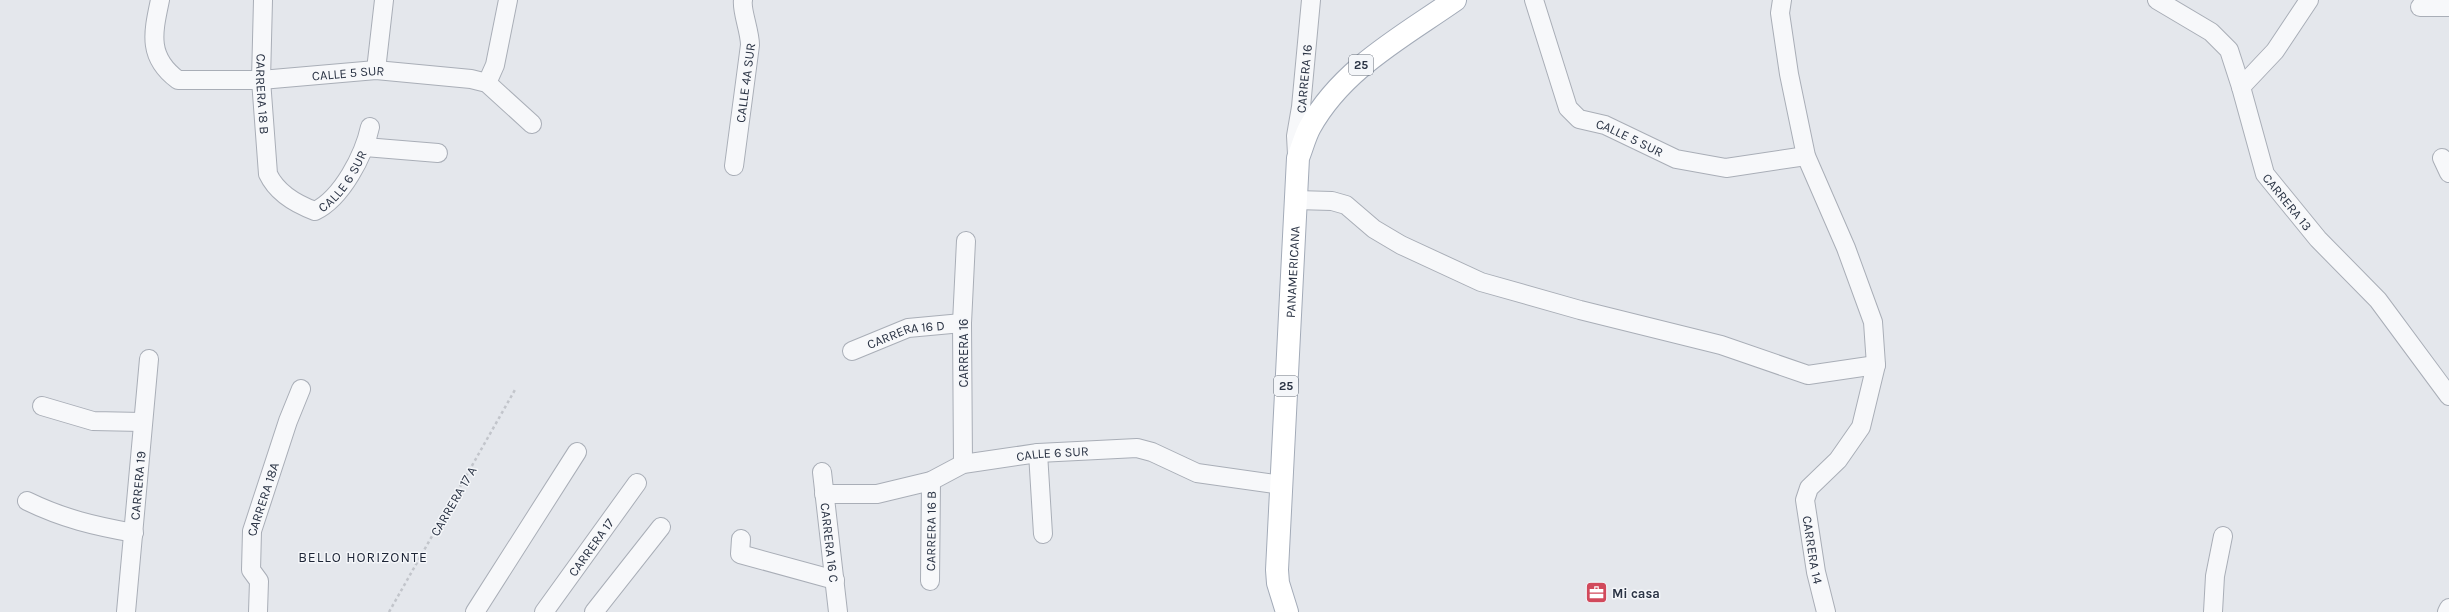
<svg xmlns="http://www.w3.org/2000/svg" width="2449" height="612" viewBox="0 0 2449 612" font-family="Karla,sans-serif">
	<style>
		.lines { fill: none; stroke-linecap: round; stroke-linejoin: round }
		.minor-casing { stroke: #a9aeb7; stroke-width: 20 }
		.major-casing { stroke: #a3abb8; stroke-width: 24 }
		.path { stroke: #c2c5cb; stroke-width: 2.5; stroke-dasharray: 3 3; stroke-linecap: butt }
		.minor { stroke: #f7f8fa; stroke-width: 18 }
		.major { stroke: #fff; stroke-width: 22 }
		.labels { text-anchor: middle; stroke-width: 3; stroke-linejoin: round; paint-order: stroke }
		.shield { fill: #f4f6f9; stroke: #676e7b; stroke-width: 1 }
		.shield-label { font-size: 12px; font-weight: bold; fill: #2b3445 }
		.street-label { font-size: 13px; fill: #2b3445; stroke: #f4f6f9 }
		.poi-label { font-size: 13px; font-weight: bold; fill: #2b3445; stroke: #f4f6f9; text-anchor: start }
		.neighbourhood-label { font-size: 14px; letter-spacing: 1px; fill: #1d2536; stroke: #f4f6f9 }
	</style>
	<rect width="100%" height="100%" fill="#e4e7ec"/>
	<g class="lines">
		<defs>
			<g id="minor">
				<path id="s1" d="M160 0C153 33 147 57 178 80H261L376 70 471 79 487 83 532 124"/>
				<path id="s2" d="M263 0 261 80 268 174C277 193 296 204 315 211 342 198 364 155 370 127"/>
				<path id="s3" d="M1534 0 1568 108 1579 119 1605 125 1676 159 1726 168 1806 156"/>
				<path id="s4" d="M1782 0 1780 13 1789 74 1806 156 1846 248 1873 322 1876 365 1861 427 1838 460 1809 488 1805 500 1816 572 1826 612"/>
				<path id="s5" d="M2157 0 2211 32 2229 50 2241 87 2265 174 2318 239 2378 300 2449 396"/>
				<polyline points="2420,7 2449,7"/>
				<polyline points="376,70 384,0"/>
				<polyline points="487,83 495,65 508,0"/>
				<polyline points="2241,87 2275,51 2309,0"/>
				<polyline points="365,147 438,153"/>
				<path id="s6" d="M1297 154 1296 136 1301 107 1311 0"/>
				<polyline points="2442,158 2449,173"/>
				<path id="s7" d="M734 166 750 45C750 31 741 10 743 0"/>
				<polyline points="1296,200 1332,201 1346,205 1374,229 1401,245 1481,282 1580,310 1721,345 1808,375 1876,365"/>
				<path id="s8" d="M852 351 908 328 962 323"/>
				<polyline points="42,406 93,421 142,422"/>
				<polyline points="1038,453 1043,534"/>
				<polyline points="963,464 962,323 966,241"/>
				<path id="s9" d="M822 472 838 612"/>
				<path id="s10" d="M824 494H877L931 481 963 464 1038 453 1137 448 1152 452 1197 473 1281 485"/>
				<path d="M27 501C64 519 95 526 134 533"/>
				<polyline points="741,539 740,554 835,580"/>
				<path id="s11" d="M930 581 931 481"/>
				<path id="s12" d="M126 612 149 359"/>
				<path id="s13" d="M258 612 259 581 251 570 252 531 288 421 301 389"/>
				<polyline points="475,612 577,452"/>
				<path id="s14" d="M544 612 637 483"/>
				<polyline points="594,612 661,527"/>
				<polyline points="2213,612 2215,576 2223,536"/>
				<polyline points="2447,612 2449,608"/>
			</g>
			<g id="major">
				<path id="s15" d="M1287 612 1278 583 1277 570 1298 158C1302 148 1305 136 1310 127 1342 69 1402 37 1455 0"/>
			</g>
		</defs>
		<use href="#minor" class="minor-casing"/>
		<use href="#major" class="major-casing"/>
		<polyline class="path" points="389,612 516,388"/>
		<use href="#minor" class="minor"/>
		<use href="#major" class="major"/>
	</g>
	<defs>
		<symbol id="office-square" viewBox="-11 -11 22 22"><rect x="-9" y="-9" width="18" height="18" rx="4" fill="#d1495b" stroke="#f4f6f9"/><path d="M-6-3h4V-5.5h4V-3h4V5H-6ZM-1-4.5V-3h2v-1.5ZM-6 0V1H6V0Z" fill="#fff"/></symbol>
	</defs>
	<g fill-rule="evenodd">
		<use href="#office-square" x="1584" y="580" width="25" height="25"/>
	</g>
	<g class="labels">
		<g class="shield">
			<rect x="1349" y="55" width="24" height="20" rx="3"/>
			<rect x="1274" y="376" width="24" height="20" rx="3"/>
		</g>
		<g class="shield-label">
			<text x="1361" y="69">25</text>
			<text x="1286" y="390">25</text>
		</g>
		<g class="street-label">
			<text dy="5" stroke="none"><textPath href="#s1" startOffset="259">CALLE 5 SUR</textPath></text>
			<text dy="5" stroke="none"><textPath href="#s6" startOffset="76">CARRERA 16</textPath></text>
			<text dy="5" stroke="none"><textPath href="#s7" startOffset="84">CALLE 4A SUR</textPath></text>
			<text dy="5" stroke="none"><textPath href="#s2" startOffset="94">CARRERA 18 B</textPath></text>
			<text dy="5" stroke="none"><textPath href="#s3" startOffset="183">CALLE 5 SUR</textPath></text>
			<text dy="5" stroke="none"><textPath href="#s2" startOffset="277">CALLE 6 SUR</textPath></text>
			<text dy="5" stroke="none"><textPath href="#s5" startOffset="253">CARRERA 13</textPath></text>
			<text dy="5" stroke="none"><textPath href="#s15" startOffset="342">PANAMERICANA</textPath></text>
			<text dy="5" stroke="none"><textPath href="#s8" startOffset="57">CARRERA 16 D</textPath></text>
			<text transform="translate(963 353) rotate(-90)" y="5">CARRERA 16</text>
			<text dy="5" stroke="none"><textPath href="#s10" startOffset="235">CALLE 6 SUR</textPath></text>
			<text dy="5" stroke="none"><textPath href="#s12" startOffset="127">CARRERA 19</textPath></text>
			<text dy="5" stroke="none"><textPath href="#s13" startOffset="117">CARRERA 18A</textPath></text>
			<text transform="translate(453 501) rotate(-60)" y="5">CARRERA 17 A</text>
			<text dy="5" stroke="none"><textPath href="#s11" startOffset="50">CARRERA 16 B</textPath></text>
			<text dy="5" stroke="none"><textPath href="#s9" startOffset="71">CARRERA 16 C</textPath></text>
			<text dy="5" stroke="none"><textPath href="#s14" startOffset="80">CARRERA 17</textPath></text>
			<text dy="5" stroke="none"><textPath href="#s4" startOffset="588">CARRERA 14</textPath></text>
		</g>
		<g class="poi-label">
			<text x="1612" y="598">Mi casa</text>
		</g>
		<g class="neighbourhood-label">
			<text x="363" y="562">BELLO HORIZONTE</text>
		</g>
	</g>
</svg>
